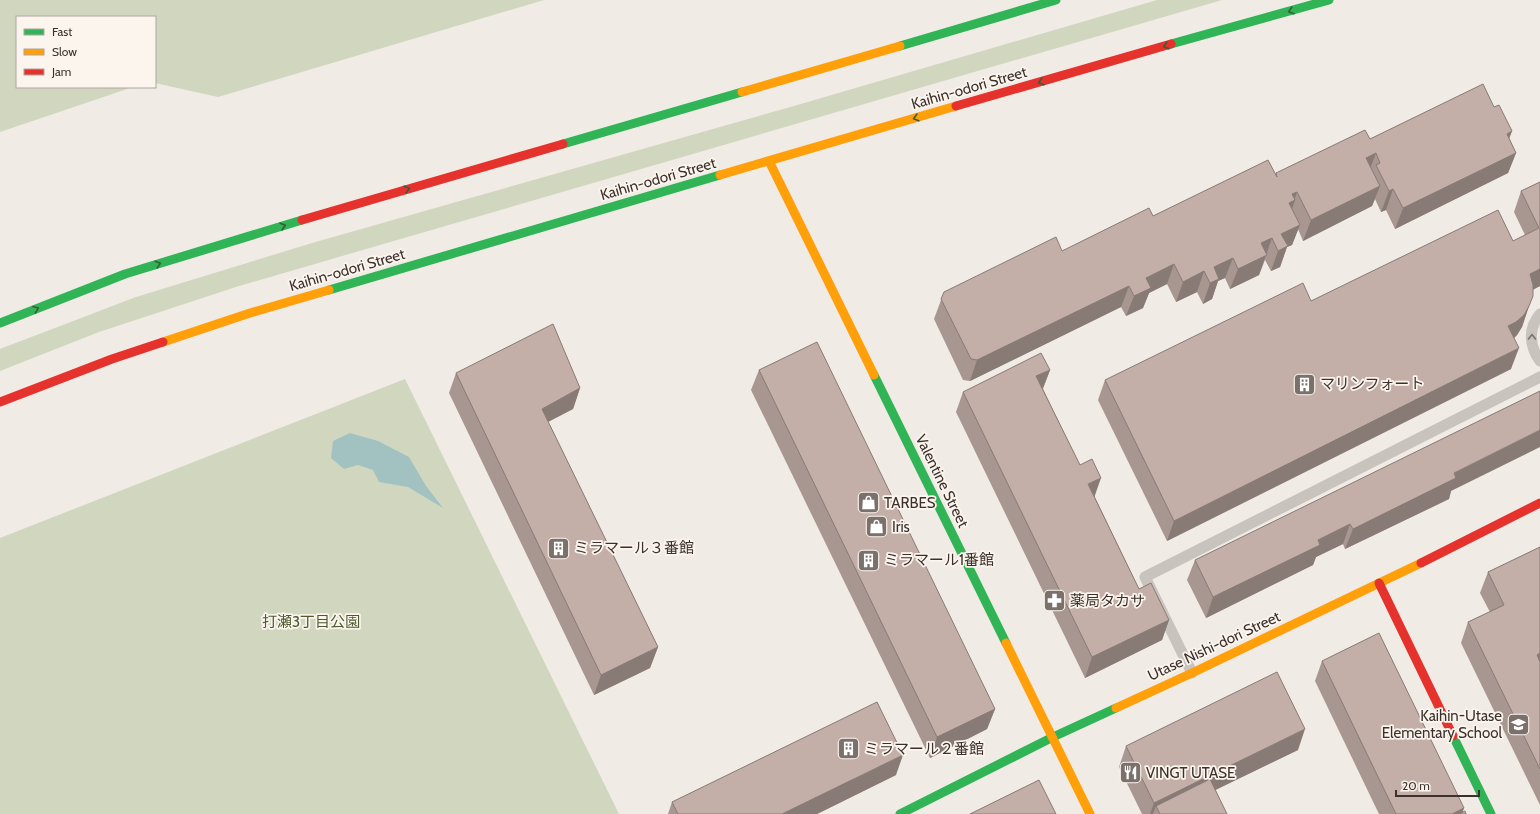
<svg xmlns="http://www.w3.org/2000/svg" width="1540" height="814" viewBox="0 0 1540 814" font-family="Cabin,'Noto Sans JP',sans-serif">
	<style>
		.green { fill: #d1d6bf }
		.water { fill: #a1c2c1 }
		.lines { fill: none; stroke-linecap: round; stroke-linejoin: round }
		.lane { stroke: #c9c3be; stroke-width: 11 }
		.fast { stroke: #30b455; stroke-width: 9 }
		.slow { stroke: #ff9f0a; stroke-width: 9 }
		.jam { stroke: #e5322d; stroke-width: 9 }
		.wall { fill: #a89690 }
		.shaded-wall { fill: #887a75 }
		.building { fill: #c3afa7; stroke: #887a75 }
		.oneway { stroke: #375e3a }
		.oneway2 { stroke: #7b726d }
		.labels { text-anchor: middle; stroke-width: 3.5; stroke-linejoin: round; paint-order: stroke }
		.street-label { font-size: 15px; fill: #3b302b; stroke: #fbf5ee }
		.poi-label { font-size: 15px; fill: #3b302b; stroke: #fbf5ee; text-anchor: start }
		.park-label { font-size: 15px; fill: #4a5a2e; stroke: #fbf5ee }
	</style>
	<rect width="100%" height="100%" fill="#f0ebe5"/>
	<g class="green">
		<polygon points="0,0 544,0 218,97 155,83 155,17 17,17 17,87 133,87 0,132"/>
		<polygon points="1157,0 1222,0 239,286 99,332 0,371 0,349 136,297 312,243 794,106"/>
		<polygon points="405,379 619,814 0,814 0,538"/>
	</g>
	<polygon class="water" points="350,433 378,441 409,457 426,486 443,508 408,487 379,482 373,470 358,465 344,469 331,458 333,441"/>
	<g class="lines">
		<g class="lane">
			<path d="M1540 314C1528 328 1529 346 1540 361"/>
			<polyline points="1192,673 1145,577 1540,377"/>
		</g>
		<g class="fast">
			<polyline points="1171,44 1329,0"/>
			<polyline points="900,46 1056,0"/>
			<polyline points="563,144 742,92"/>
			<polyline points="329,290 720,175"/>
			<polyline points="0,323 125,274 302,220"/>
			<polyline points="874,375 1006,643"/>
			<polyline points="1453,736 1491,814"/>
			<polyline points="900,814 1053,737 1116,708"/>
		</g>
		<g class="slow">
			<polyline points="742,92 900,46"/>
			<polyline points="769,161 874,375"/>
			<polyline points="720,175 956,106"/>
			<polyline points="163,342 250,313 329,290"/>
			<polyline points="1006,643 1090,814"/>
			<polyline points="1116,708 1192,673 1421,563"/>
		</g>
		<g class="jam">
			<polyline points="956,106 1171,44"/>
			<polyline points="302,220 563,144"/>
			<polyline points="0,402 112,359 163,342"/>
			<polyline points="1421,563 1540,503"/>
			<polyline points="1379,583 1453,736"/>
		</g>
	</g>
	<g class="wall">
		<polygon points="1494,107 1512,131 1509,138 1516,153 1508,173 1395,229 1386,210 1381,212 1375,199 1372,206 1303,241 1298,229 1292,245 1287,247 1280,267 1271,271 1265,260 1259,275 1230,289 1225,278 1218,281 1212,299 1203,304 1197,292 1176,302 1167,284 1149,293 1143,308 1126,316 1121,307 970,381 963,380 934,319 944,292 1062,251 1153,216 1275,175 1276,173 1370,139"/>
		<polygon points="1540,182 1540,286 1533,290 1529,306 1522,327 1517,335 1514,338 1511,369 1167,541 1098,400 1105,380 1311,301 1513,241 1525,235 1514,212 1521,191"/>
		<polygon points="759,370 995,709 987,729 930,758 751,390"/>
		<polygon points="1050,370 1043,389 1139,589 1169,620 1162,640 1085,678 956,412 963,392"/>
		<polygon points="456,373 580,388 573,409 548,422 658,647 650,668 594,695 449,393"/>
		<polygon points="1451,491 1449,499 1345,549 1343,544 1316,557 1313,565 1206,618 1187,580 1195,560"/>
		<polygon points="1540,547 1540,805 1461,643 1468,622 1490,612 1480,593 1488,572"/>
		<polygon points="1322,661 1464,808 1462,812 1466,814 1379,814 1315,681"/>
		<polygon points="1126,746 1298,750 1215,790 1227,814 1142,814 1119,767"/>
		<polygon points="896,775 817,814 668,814 672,802"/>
	</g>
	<g class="shaded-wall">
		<polygon points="1512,131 1504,152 1507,134"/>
		<polygon points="1376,153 1368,174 1366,158"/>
		<polygon points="1516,153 1508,173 1395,229 1403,208"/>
		<polygon points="1380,186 1372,206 1303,241 1311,220"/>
		<polygon points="1393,189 1386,210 1381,212 1389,191"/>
		<polygon points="1297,192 1294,201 1295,200 1288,221 1281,224 1292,194"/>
		<polygon points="1300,225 1292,245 1287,247 1280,267 1271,271 1278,251 1281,234"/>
		<polygon points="1272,238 1259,275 1230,289 1238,269 1261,243"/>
		<polygon points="1233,258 1225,278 1218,281 1212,299 1203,304 1210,283 1214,267"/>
		<polygon points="1174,264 1167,284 1149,293 1143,308 1126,316 1134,296 1146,278"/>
		<polygon points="1540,269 1540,286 1523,294 1530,274"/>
		<polygon points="1204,271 1197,292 1176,302 1183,282"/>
		<polygon points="1129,286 1121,307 970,381 977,360"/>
		<polygon points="1529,306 1522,327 1517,335 1509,343 1508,326"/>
		<polygon points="1519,348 1511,369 1167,541 1174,521"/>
		<polygon points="1050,370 1042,390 1036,376"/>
		<polygon points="580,388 573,409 534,429 542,409"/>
		<polygon points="1540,430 1540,447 1451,491 1449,499 1345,549 1353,529 1454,473"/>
		<polygon points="1101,478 1094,498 1088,484"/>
		<polygon points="1350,524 1343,544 1316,557 1313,565 1206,618 1213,597 1318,540"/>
		<polygon points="1169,620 1162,640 1085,678 1092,657"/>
		<polygon points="658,647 650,668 594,695 601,675"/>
		<polygon points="1540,653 1540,670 1537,655"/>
		<polygon points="995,709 987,729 930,758 937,737"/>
		<polygon points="1305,729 1298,750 1166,814 1156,806 1153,814 1150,814 1154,803"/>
		<polygon points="903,755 896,775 817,814 782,814"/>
		<polygon points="1464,808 1462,814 1452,814"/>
	</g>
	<g class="building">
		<polygon points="1483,84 1494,107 1499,105 1512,131 1507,134 1516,153 1403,208 1393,189 1389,191 1376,165 1380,163 1376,153 1366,158 1380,186 1311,220 1297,192 1292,194 1295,200 1289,203 1300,225 1281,234 1288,246 1278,251 1272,238 1261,243 1267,255 1238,269 1233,258 1214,267 1219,279 1210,283 1204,271 1183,282 1174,264 1146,278 1151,288 1134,296 1129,286 977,360 971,359 941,299 944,292 1056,237 1062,251 1149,208 1153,216 1268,160 1277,177 1276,173 1365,130 1370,139"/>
		<polygon points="1540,182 1540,269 1530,274 1533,285 1533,296 1529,306 1524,315 1516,322 1508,326 1519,348 1174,521 1105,380 1303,283 1311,301 1498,210 1513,241 1539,228 1521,191"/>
		<polygon points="553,324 580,388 542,409 658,647 601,675 456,373"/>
		<polygon points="817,342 995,709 937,737 759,370"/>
		<polygon points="1041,353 1050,370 1036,376 1080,465 1092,459 1101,478 1088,484 1139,589 1151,583 1169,620 1092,657 963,392"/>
		<polygon points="1540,391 1540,430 1454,473 1456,478 1353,529 1350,524 1318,540 1320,545 1213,597 1195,560"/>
		<polygon points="1540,547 1540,653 1537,655 1540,662 1540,769 1468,622 1504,605 1488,572"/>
		<polygon points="1379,633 1464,808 1452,814 1396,814 1322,661"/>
		<polygon points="1277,672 1305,729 1154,803 1126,746"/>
		<polygon points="877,702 903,755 782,814 678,814 672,802"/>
		<polygon points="1210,779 1227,814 1160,814 1156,806"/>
		<polygon points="1039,780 1056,814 970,814"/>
		<polygon points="1465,811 1466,814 1459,814"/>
	</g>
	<defs><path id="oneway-chevron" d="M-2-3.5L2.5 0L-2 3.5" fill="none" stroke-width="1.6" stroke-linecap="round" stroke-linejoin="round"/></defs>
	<g class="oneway">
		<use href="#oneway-chevron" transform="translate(1291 11) rotate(164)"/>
		<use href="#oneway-chevron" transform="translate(1166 46) rotate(164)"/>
		<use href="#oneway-chevron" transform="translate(1041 82) rotate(164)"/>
		<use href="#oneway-chevron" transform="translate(916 118) rotate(164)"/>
		<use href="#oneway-chevron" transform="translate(407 189) rotate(-16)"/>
		<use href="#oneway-chevron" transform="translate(283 226) rotate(-16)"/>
		<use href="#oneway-chevron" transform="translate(158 264) rotate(-17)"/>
		<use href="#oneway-chevron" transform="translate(36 309) rotate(-21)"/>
	</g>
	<use class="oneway2" href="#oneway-chevron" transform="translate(1532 337) rotate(-90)"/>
	<defs>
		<symbol id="building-square" viewBox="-11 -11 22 22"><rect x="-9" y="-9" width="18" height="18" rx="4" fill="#7a716c" stroke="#fbf5ee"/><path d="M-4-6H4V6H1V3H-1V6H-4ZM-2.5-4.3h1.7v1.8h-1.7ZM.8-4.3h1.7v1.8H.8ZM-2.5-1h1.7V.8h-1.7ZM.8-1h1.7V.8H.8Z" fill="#fff"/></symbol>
		<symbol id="shop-square" viewBox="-11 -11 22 22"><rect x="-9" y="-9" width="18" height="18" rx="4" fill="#7a716c" stroke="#fbf5ee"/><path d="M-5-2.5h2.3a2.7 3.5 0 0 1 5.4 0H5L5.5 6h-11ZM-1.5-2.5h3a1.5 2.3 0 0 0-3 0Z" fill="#fff"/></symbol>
		<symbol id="pharmacy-square" viewBox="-11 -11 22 22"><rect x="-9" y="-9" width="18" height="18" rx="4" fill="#7a716c" stroke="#fbf5ee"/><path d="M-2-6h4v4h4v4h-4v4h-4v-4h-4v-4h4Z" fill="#fff"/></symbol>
		<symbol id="school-square" viewBox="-11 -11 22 22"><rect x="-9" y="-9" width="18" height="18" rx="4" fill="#7a716c" stroke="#fbf5ee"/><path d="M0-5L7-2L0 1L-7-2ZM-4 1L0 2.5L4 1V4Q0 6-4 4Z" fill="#fff"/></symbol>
		<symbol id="restaurant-square" viewBox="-11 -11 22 22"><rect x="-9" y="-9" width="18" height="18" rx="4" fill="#7a716c" stroke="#fbf5ee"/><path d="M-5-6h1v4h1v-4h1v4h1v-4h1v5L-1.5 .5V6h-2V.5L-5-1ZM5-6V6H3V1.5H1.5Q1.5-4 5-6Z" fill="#fff"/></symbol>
	</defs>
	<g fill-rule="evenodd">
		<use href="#building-square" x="1292" y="372" width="25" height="25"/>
		<use href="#shop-square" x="856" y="490" width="25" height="25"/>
		<use href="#shop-square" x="864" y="514" width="25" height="25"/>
		<use href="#building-square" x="546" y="536" width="25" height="25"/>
		<use href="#building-square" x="856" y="548" width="25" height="25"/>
		<use href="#pharmacy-square" x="1042" y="588" width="25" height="25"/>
		<use href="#school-square" x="1506" y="712" width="25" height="25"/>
		<use href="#building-square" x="836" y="736" width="25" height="25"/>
		<use href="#restaurant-square" x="1118" y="760" width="25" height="25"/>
	</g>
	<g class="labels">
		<g class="street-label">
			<text transform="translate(969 88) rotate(-16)" y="5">Kaihin-odori Street</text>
			<text transform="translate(658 179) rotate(-16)" y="5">Kaihin-odori Street</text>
			<text transform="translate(347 270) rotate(-16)" y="5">Kaihin-odori Street</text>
			<text transform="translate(942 481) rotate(64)" y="5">Valentine Street</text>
			<text transform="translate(1214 646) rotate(-25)" y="5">Utase Nishi-dori Street</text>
		</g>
		<g class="poi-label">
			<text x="1320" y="389">マリンフォート</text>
			<text x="884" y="508">TARBES</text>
			<text x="892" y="532">Iris</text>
			<text x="574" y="553">ミラマール３番館</text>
			<text x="884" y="565">ミラマール1番館</text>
			<text x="1070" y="606">薬局タカサ</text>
			<text x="1502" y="721" text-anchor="end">Kaihin-Utase<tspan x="1502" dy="17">Elementary School</tspan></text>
			<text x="864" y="754">ミラマール２番館</text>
			<text x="1146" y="778">VINGT UTASE</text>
		</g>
		<g class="park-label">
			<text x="311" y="627">打瀬3丁目公園</text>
		</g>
	</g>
	<rect x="16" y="16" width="140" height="72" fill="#fbf5ee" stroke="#aea6a0"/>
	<rect x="24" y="29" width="20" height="6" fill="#30b455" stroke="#aea6a0"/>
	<text x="52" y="36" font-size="12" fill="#3b302b">Fast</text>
	<rect x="24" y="49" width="20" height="6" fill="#ff9f0a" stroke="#aea6a0"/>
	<text x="52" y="56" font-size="12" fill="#3b302b">Slow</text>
	<rect x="24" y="69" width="20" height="6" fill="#e5322d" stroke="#aea6a0"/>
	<text x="52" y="76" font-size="12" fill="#3b302b">Jam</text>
	<path d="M1396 790v6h83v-6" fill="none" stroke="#3b302b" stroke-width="2"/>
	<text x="1402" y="790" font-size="12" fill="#3b302b" stroke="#fbf5ee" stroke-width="3" paint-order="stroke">20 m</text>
</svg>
